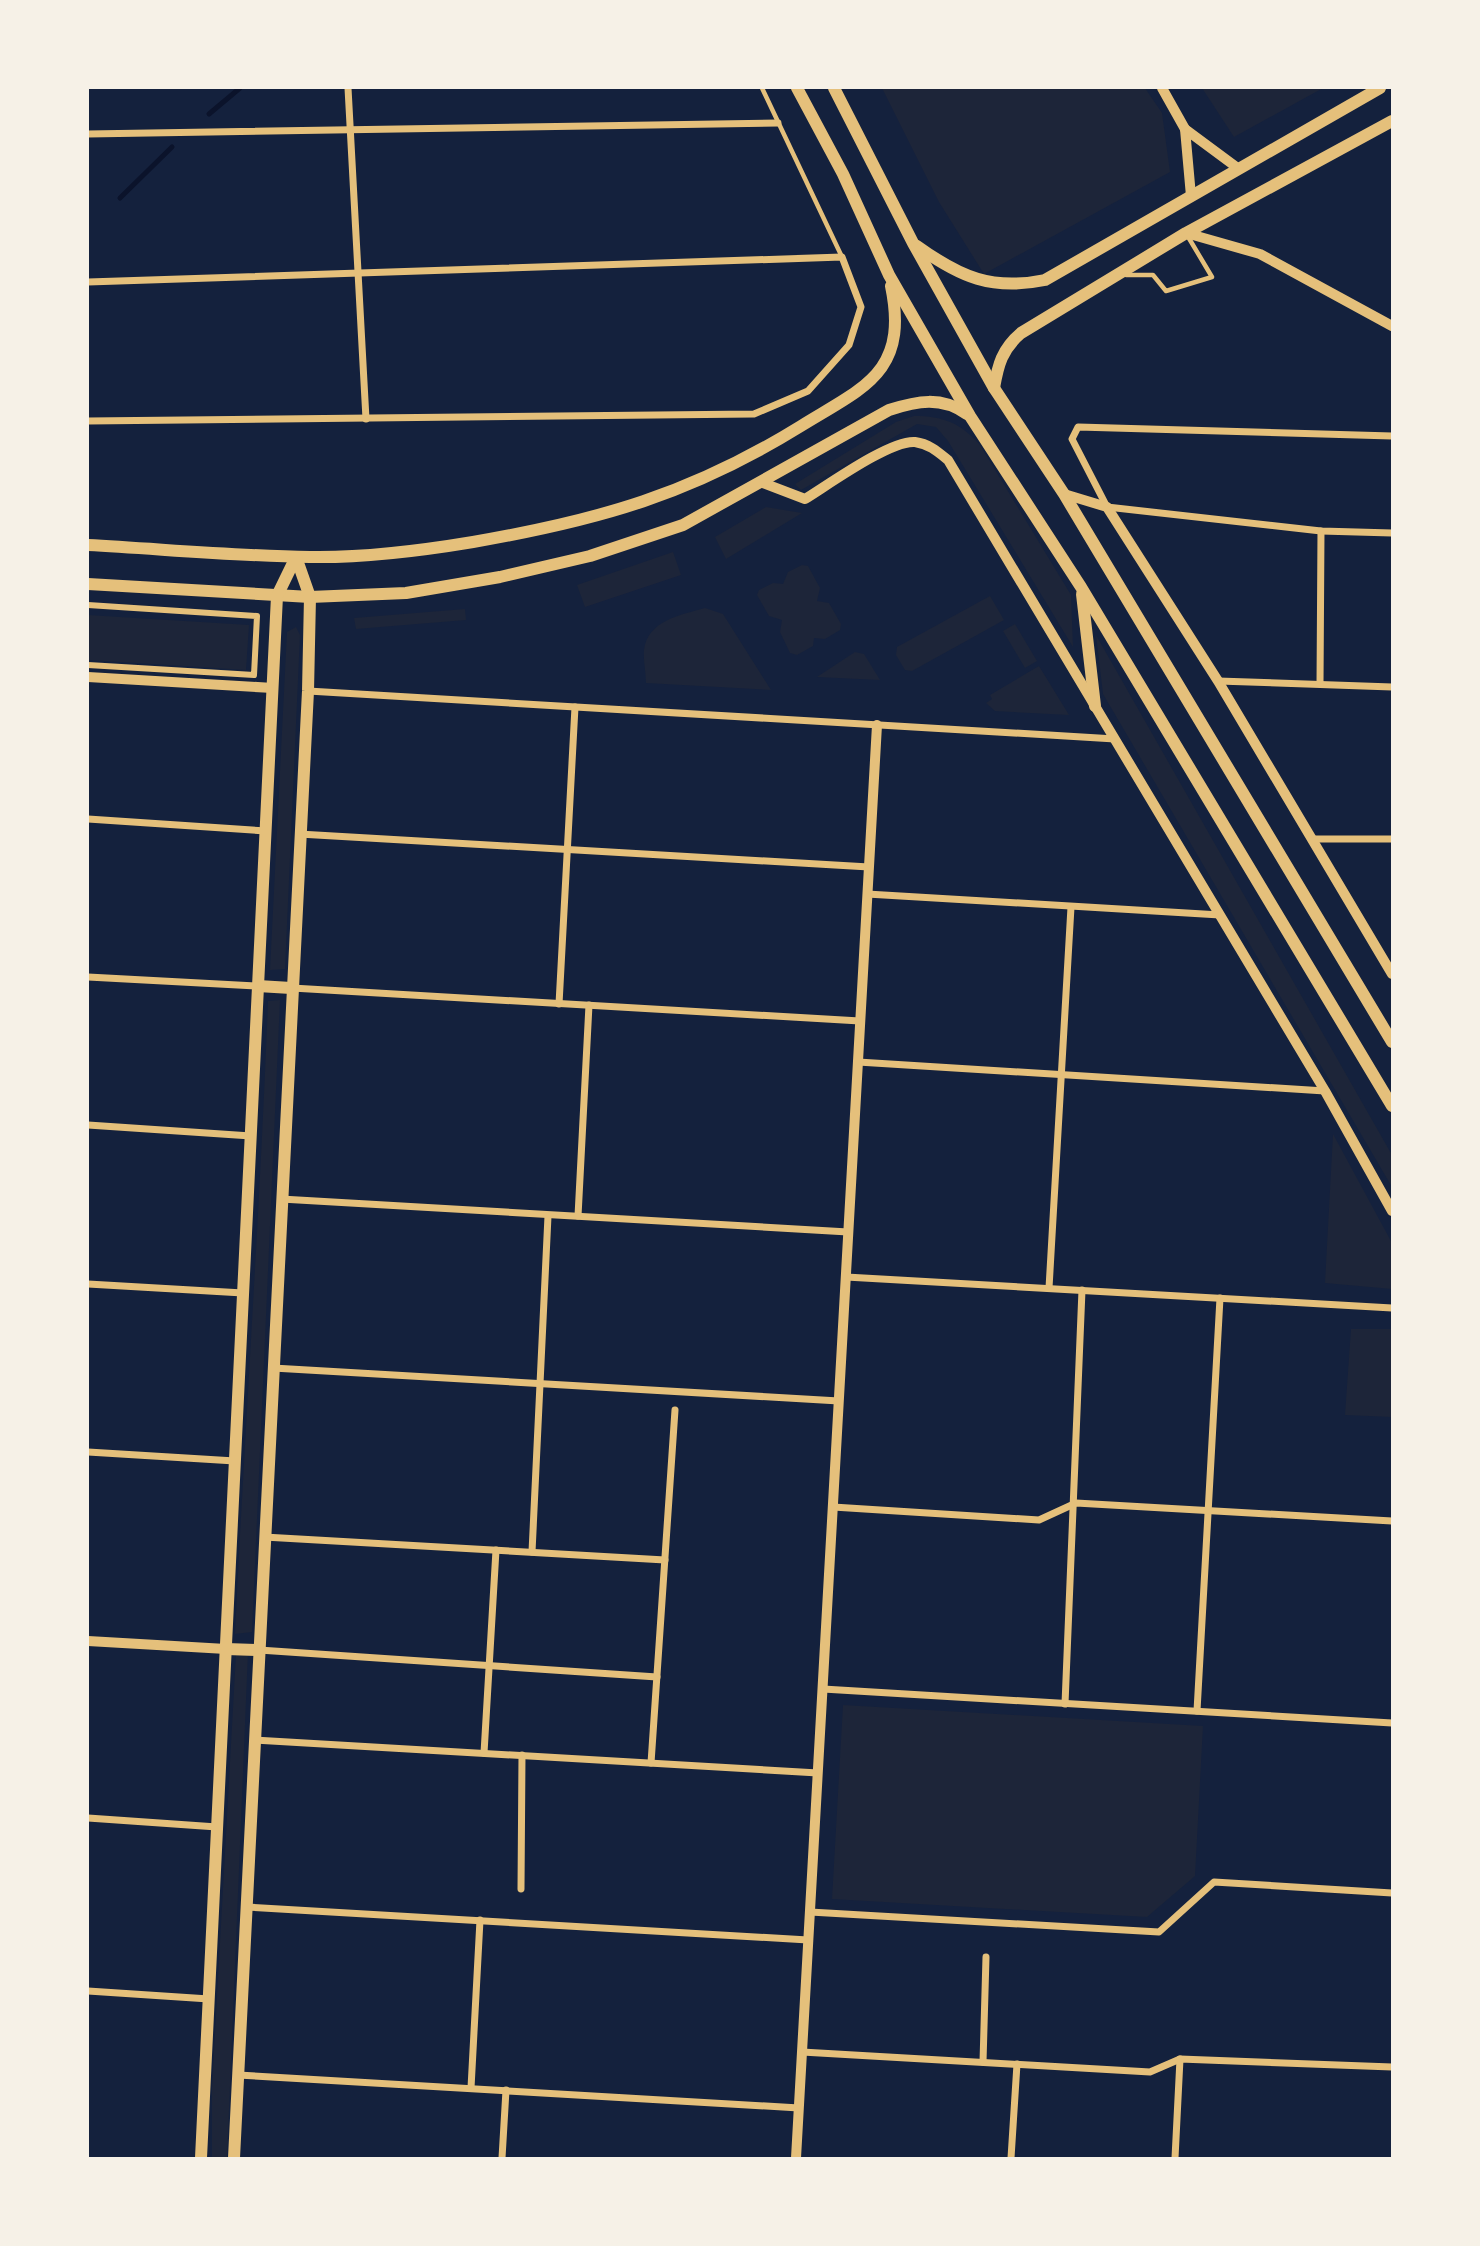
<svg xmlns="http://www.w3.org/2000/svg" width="1480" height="2246" viewBox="0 0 1480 2246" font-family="'Noto Sans',sans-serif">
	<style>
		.green { fill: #1d2539 }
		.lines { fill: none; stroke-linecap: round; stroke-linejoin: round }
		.stream { stroke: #0b132b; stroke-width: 5 }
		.service { stroke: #e5c07b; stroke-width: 4.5 }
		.pedestrian { stroke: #e5c07b; stroke-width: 6 }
		.minor { stroke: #e5c07b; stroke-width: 7 }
		.tertiary { stroke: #e5c07b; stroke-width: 10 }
		.secondary { stroke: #e5c07b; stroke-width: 12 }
	</style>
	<rect width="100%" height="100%" fill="#14213d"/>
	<g class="green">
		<polygon points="882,88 1145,88 1162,113 1170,172 984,274 939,202"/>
		<polygon points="1202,88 1323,88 1234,137"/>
		<path d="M914 416C943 416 961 423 980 445L1071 595 1073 647 948 441 936 427 917 424 801 490 795 484 896 422Z"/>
		<polygon points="766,507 802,513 726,559 715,537"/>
		<polygon points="673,552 681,575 585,607 577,585"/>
		<polygon points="802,565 808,566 820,588 817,601 829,603 841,624 840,630 825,639 814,638 813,646 797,655 790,653 780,632 782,620 769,616 757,595 759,590 773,583 783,584 788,572"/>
		<polygon points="990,596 1004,620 912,671 905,670 896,655 897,647"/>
		<path d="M705 608 723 614 771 690 646 683C646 673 643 660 644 650 648 620 681 615 705 608Z"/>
		<polygon points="465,609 466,620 356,629 354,618"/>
		<polygon points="88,615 249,625 246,670 88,660"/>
		<polygon points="1015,624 1037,661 1025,668 1003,631"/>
		<polygon points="296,627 300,635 285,969 270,970 287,632"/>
		<polygon points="1096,635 1392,1155 1392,1187 1103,694"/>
		<polygon points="855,652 864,654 880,680 817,677"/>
		<polygon points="1039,666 1069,715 995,711 986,703 992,699 990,695"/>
		<path d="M280 1000 252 1632 235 1634C245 1423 260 1212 268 1001Z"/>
		<polygon points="1333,1134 1392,1243 1392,1289 1325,1283"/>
		<polygon points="1351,1329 1392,1329 1392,1417 1345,1415"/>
		<polygon points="248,1652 227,2158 212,2158 212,2087 236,1654"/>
		<polygon points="843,1705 1203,1726 1195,1876 1147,1917 832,1899"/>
	</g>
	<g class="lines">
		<g class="stream">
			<polyline points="209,114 240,88"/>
			<polyline points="120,198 172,147"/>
		</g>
		<g class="service">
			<polyline points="762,88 842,257"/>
			<polyline points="1126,275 1153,275 1166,291 1212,277 1187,235"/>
		</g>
		<polyline class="pedestrian" points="88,605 257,616 254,675 88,665"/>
		<g class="minor">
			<polyline points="348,88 366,419"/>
			<polyline points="88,134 778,123"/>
			<polyline points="88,282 842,257 861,307 849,345 808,391 754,414 88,421"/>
			<polyline points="1392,436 1078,427 1072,439 1107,507 1321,531 1392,533"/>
			<polyline points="1218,681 1392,687"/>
			<polyline points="1320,684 1321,531"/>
			<polyline points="308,691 1115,739"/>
			<polyline points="88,819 266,831"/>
			<polyline points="299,834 869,867"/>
			<polyline points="1314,839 1392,839"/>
			<polyline points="867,894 1220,915"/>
			<polyline points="88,977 258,986"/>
			<polyline points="292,988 860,1021"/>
			<polyline points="559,1004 575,707"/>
			<polyline points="858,1062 1325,1091"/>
			<polyline points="88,1125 251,1136"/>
			<polyline points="281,1199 848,1232"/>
			<polyline points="578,1216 589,1005"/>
			<polyline points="846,1277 1392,1308"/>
			<polyline points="88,1284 243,1293"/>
			<polyline points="1049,1288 1071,907"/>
			<polyline points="273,1368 839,1401"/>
			<polyline points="88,1452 235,1461"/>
			<polyline points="833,1507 1039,1520 1076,1503 1392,1521"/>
			<polyline points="264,1537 665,1560"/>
			<polyline points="532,1552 548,1216"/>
			<polyline points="259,1650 657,1677"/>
			<polyline points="823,1689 1392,1723"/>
			<polyline points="1065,1704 1082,1290"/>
			<polyline points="1197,1711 1220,1298"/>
			<polyline points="254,1740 818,1773"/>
			<polyline points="484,1753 496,1550"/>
			<polyline points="651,1763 675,1410"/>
			<polyline points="88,1818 217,1827"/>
			<polyline points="521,1889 522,1755"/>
			<polyline points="246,1907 808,1940"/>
			<polyline points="810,1912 1159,1932 1214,1882 1392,1893"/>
			<polyline points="88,1991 209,1999"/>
			<polyline points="802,2052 1150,2072 1180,2059 1392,2067"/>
			<polyline points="983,2062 986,1957"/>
			<polyline points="238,2075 799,2108"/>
			<polyline points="471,2088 480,1920"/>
			<polyline points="502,2158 506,2090"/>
			<polyline points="1011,2158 1017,2064"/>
			<polyline points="1175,2158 1180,2059"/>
		</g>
		<g class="tertiary">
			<polyline points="1162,88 1185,129"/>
			<polyline points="1191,196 1185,129 1239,169"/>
			<polyline points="1186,233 1260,254 1392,326"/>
			<path d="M763 483 805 499C828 485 890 440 915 442 929 444 937 451 948 460L1325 1091 1392 1211"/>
			<polyline points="1064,494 1107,507 1218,681 1392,974"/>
			<polyline points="88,677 273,688"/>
			<polyline points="88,1641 226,1649"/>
			<polyline points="796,2158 877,725"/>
		</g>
		<g class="secondary">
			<polyline points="797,88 843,174 889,275 970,416 1081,587 1392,1106"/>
			<polyline points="834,88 913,243 994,388 1064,494 1392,1042"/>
			<path d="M917 246C960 277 992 291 1045 280L1380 88"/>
			<path d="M994 388C998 365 1002 349 1021 333L1186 233 1392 121"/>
			<path d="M88 545C162 549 236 556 310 557 365 558 419 551 473 542 600 520 691 494 801 426 864 387 909 373 891 286"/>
			<path d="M88 584 310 597 406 593 500 577 590 556 683 525 889 410C917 401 941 396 967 414"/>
			<polyline points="1082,594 1095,706"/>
			<polyline points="258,986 291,988"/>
			<polyline points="226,1649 259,1650"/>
			<polyline points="201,2158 277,596 296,557"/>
			<polyline points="234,2158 308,691 310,597 296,557"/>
		</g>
	</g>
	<rect width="1480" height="2246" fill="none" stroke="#f6f1e7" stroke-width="178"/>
</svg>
